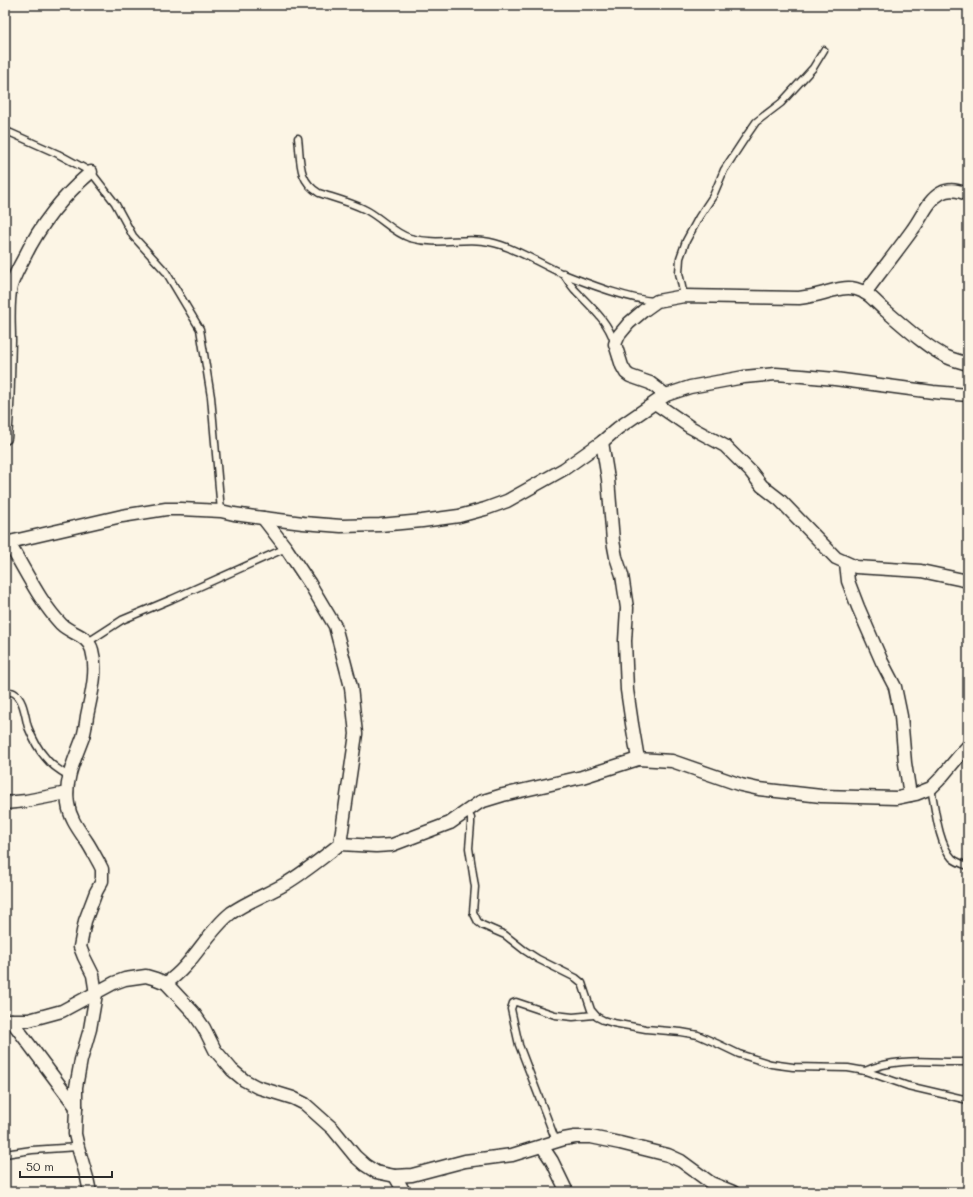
<svg xmlns="http://www.w3.org/2000/svg" width="973" height="1197" viewBox="0 0 973 1197" font-family="Mali,sans-serif">
	<style>
		.lines { fill: none; stroke-linecap: round; stroke-linejoin: round }
		.service-casing { stroke: #2b2b2b; stroke-width: 9 }
		.minor-casing { stroke: #2b2b2b; stroke-width: 15 }
		.service { stroke: #fcf5e5; stroke-width: 6 }
		.minor { stroke: #fcf5e5; stroke-width: 12 }
	</style>
	<rect width="100%" height="100%" fill="#fcf5e5"/>
	<filter id="ink" filterUnits="userSpaceOnUse"><feTurbulence type="fractalNoise" baseFrequency=".025" numOctaves="2"/><feDisplacementMap in="SourceGraphic" scale="8" xChannelSelector="R" yChannelSelector="G"/><feConvolveMatrix kernelMatrix="1 2 1 2 8 2 1 2 1" color-interpolation-filters="sRGB"/></filter>
	<g filter="url(#ink)">
		<g class="lines">
			<defs>
				<g id="service">
					<polyline points="5,131 11,133 58,154 91,172 115,203 133,236 166,272 200,329 211,397 221,511"/>
					<path d="M298 138C301 160 297 180 319 193 334 198 350 202 364 209 381 217 393 233 410 238 441 247 470 234 501 245 522 252 541 264 561 273 576 279 592 285 607 290 623 295 637 300 654 301"/>
					<path d="M563 273C567 279 571 286 576 291 591 307 608 321 614 342"/>
					<polyline points="684,296 679,273 680,258 686,241 699,217 713,196 724,170 747,135 756,122 781,103 813,68 824,50"/>
					<polyline points="88,642 122,620 172,599 286,548"/>
					<path d="M5 693C8 692 11 691 14 693 24 699 25 717 28 727 32 737 37 748 45 757 51 765 60 771 69 776"/>
					<path d="M931 788C935 807 938 843 952 858 956 862 962 864 968 866"/>
					<polyline points="467,812 471,818 471,824 469,848 475,887 473,912 478,922 482,925 505,935 524,950 538,959 576,978 582,983 591,1010 597,1017 603,1020 613,1023 646,1029 681,1032 698,1035 716,1043 739,1054 771,1064 793,1067 848,1068 865,1071 908,1086 968,1100"/>
					<path d="M865 1071C898 1056 934 1063 968 1062"/>
					<polyline points="556,1141 519,1045 511,1009 513,1003 516,1002 555,1015 573,1017 594,1015"/>
					<polyline points="5,1154 32,1150 78,1147"/>
				</g>
				<g id="minor">
					<path d="M865 293C881 271 898 250 913 229 922 217 928 200 941 193 950 188 959 191 968 194"/>
					<path d="M666 395 650 383 630 376 626 373 622 366 615 344 619 335 629 323 643 311 657 301 684 296 799 298C806 297 813 296 820 294 832 291 844 286 856 289 869 292 876 303 886 311 904 326 926 347 947 357 954 360 961 362 968 364"/>
					<polyline points="655,403 690,427 725,446 751,472 762,486 780,500 836,558 856,567 921,571 968,581"/>
					<path d="M5 438C8 406 8 373 9 341 9 323 7 303 11 286 14 276 19 267 24 258 40 225 63 196 91 172"/>
					<polyline points="602,442 608,479 613,541 616,557 622,575 627,608 625,641 627,690 632,724 638,759 672,761 741,785 759,789 821,796 897,798 916,794 931,788 939,780 959,756 968,746"/>
					<path d="M8 542C25 569 39 601 61 624 71 634 88 635 92 650 98 671 91 696 87 716 86 723 85 731 83 737 75 759 64 780 68 804 70 819 79 830 87 842 91 848 95 856 99 863L102 869V881L96 892 85 921 80 947 84 957 93 975 96 994 90 1029 81 1060 76 1087V1107L75 1134 78 1147 87 1178 90 1192"/>
					<polyline points="5,543 122,516 166,509 181,509 221,511 234,514 263,518 303,523 341,526 380,525 422,521 459,516 485,509 507,501 564,469 602,442 618,428 666,395 690,387 744,377 776,374 802,376 835,379 933,392 968,395"/>
					<polyline points="846,563 848,581 858,607 882,662 895,687 901,716 905,763 910,795"/>
					<polyline points="5,803 26,801 67,793"/>
					<polyline points="340,844 376,846 392,845 450,823 480,802 503,795 582,777 638,759"/>
					<path d="M166 983C193 965 206 933 231 913 248 901 268 894 285 884 305 872 322 858 340 844L356 734 351 687 335 626 310 584 286 548 263 518"/>
					<polyline points="5,1020 29,1020 62,1011 114,983 125,979 146,976 156,979 166,983 193,1012 204,1028 215,1050 232,1070 244,1080 257,1087 293,1098 305,1104 333,1129 355,1156 365,1165 376,1172 395,1176 412,1175 465,1161 512,1155 564,1139 575,1137 591,1137 620,1143 668,1155 681,1161 711,1183 733,1192"/>
					<polyline points="11,1020 76,1107"/>
					<polyline points="542,1146 552,1161 567,1192"/>
					<polyline points="395,1176 404,1192"/>
				</g>
			</defs>
			<use href="#service" class="service-casing"/>
			<use href="#minor" class="minor-casing"/>
			<use href="#service" class="service"/>
			<use href="#minor" class="minor"/>
		</g>
	</g>
	<rect width="973" height="1197" fill="none" stroke="#fcf5e5" stroke-width="20"/>
	<rect x="10" y="10" width="953" height="1177" fill="none" stroke="#2b2b2b" stroke-width="1.5" filter="url(#ink)"/>
	<path d="M20 1171v6h92v-6" fill="none" stroke="#2b2b2b" stroke-width="2"/>
	<text x="26" y="1171" font-size="12" fill="#2b2b2b" stroke="#fcf5e5" stroke-width="3" paint-order="stroke">50 m</text>
</svg>
